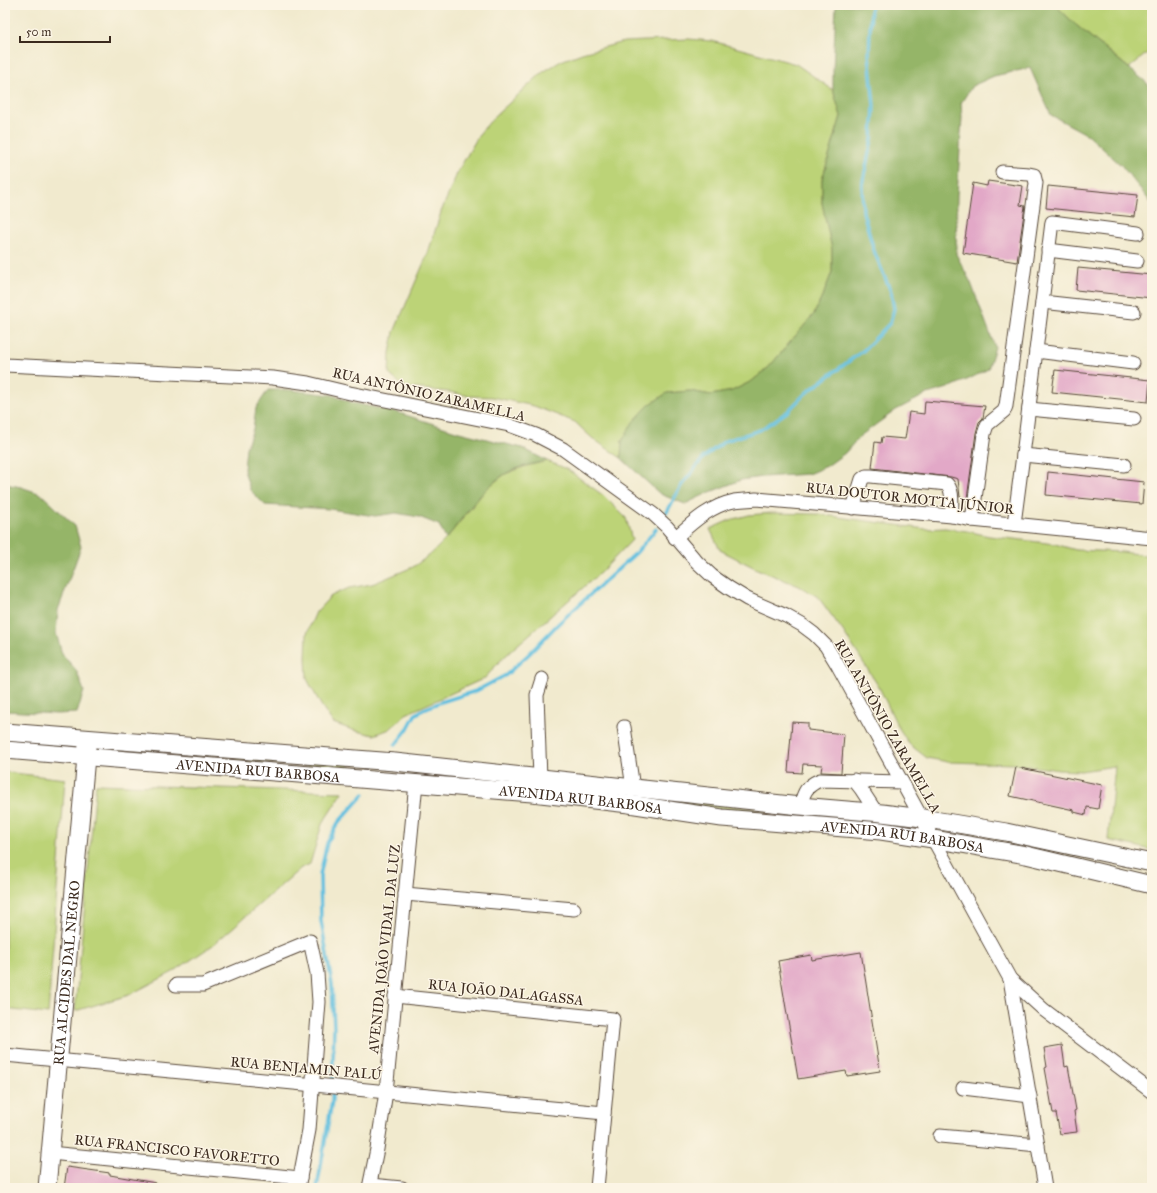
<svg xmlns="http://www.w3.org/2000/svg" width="1157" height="1193" viewBox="0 0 1157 1193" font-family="'IM FELL Great Primer',serif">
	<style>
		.green { fill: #bcd377; stroke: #7c7e4a }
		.forest { fill: #95b568; stroke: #687043 }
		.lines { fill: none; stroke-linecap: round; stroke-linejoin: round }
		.stream { stroke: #61bfdf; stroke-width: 3.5 }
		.building { fill: #e2a8c7 }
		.minor-casing { stroke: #564738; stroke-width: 15 }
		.major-casing { stroke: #564738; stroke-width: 19 }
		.minor { stroke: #fff; stroke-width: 13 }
		.major { stroke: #fff; stroke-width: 17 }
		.labels { text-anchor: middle; stroke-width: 3; stroke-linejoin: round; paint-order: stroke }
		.street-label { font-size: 14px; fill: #3b2a1e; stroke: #fcf5e5 }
	</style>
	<rect width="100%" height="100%" fill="#fcf5e5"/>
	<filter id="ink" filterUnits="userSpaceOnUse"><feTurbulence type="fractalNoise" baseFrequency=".025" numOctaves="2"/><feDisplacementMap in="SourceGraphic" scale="8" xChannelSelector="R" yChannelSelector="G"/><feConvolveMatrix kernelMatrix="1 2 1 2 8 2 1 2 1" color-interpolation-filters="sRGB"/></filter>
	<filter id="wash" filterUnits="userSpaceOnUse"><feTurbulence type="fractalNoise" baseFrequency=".012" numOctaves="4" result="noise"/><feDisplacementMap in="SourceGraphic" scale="16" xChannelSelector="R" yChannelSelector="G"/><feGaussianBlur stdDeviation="0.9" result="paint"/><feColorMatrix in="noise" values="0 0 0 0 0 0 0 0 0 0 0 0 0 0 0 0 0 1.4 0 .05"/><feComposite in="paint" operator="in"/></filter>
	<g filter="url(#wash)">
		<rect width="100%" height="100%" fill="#f1eace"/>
		<g class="green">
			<polygon points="1055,5 1152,5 1152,49 1129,68 1076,25"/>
			<polygon points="688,39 712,41 796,64 833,90 841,116 822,180 822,203 832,249 832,272 824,293 814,314 769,367 752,381 732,391 711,395 690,391 667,393 649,405 622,441 621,458 592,438 575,422 534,406 492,397 470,396 449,392 404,387 389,374 390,353 394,332 428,253 441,212 458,171 480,133 495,116 543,72 561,61 582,53 624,42"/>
			<polygon points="547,461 567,469 604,496 626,518 632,540 600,573 515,647 499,662 485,678 406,714 390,729 374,735 353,730 333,723 321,705 307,679 306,657 307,633 316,612 331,596 349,588 372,584 413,567 431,554 446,539 487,488 505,474 526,466"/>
			<polygon points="771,513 816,514 925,529 945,528 967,531 989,536 1055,544 1076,550 1122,552 1152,556 1152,850 1108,840 1115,766 1081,771 1059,770 1014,764 948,762 927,758 909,744 897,725 879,687 843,631 818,597 799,586 757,569 720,550 710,529 730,520 749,515"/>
			<polygon points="234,753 350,764 350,769 233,761"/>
			<polygon points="5,772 65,779 48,1014 5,1009"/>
			<polygon points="96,784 343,792 322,824 310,864 301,868 213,945 173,972 129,995 75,1011"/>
			<polygon points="622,792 783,812 709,808 621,797"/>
		</g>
		<g class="forest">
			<polygon points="836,5 1055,5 1076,25 1147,83 1152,90 1152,204 1122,166 1088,135 1051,115 1030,68 994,76 972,86 961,103 962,117 957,195 956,254 971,283 995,347 988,369 969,379 948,388 927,394 896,410 860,436 845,453 827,466 808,474 763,477 741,480 710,492 685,504 660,494 621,458 622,441 633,422 649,405 667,393 690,391 711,395 732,391 752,381 769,367 814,314 824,293 832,272 832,249 822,203 822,180 841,116 833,90 833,73"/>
			<path d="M268 390H290L332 395 353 403 396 412 459 432 522 448 547 461C533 464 517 467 505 474 482 488 463 518 446 539L439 525 419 517 396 513 375 516 330 509 265 505 250 490 244 470 246 448 253 429 256 408Z"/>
			<polygon points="5,484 21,487 41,494 75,526 81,547 58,610 56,633 62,654 76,670 84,691 77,713 56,714 5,711"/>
		</g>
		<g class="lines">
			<g class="stream">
				<polyline points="667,512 681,486 704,457 725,441 760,430 787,412 806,393 864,350 890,323 894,309 891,292 874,251 863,212 862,185 872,139 874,106 869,55 871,5"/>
				<polyline points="395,745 407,730 415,715 424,709 441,702 476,691 506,675 530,653 558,624 637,552 656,529"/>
				<polyline points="317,1188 332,1101 334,1028 332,984 321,921 320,875 327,843 338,823 364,794"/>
			</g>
		</g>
		<g id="blocks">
			<g class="building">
				<polygon points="988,181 1023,186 1020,205 1025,206 1017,262 963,253 973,183 987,186"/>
				<polygon points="1048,186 1138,195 1135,217 1046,208"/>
				<polygon points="1078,268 1152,275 1152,298 1076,290"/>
				<polygon points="1055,370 1150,380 1148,402 1052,392"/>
				<polygon points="925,401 985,406 983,418 979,422 976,433 967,499 960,497 958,479 951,477 872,468 875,442 881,443 882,437 905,439 909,412 924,414"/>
				<polygon points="1048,472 1144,482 1142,504 1046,495"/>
				<polygon points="792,722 808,723 808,730 844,734 841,773 821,772 822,765 803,764 802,773 788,772"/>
				<polygon points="1016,767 1102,785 1098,809 1087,807 1086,815 1074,812 1074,810 1010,796"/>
				<polygon points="861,952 880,1071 847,1076 846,1071 798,1079 778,961 811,955 812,960"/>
				<polygon points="1062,1045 1065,1067 1068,1066 1076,1110 1074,1111 1077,1132 1060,1134 1056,1113 1053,1113 1045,1068 1047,1067 1044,1048"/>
				<polygon points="67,1167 110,1173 110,1175 156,1183 156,1188 64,1188"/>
			</g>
		</g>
	</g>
	<g filter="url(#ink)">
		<use href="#blocks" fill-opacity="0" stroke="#564738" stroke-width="1"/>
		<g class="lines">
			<defs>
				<g id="minor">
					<polyline points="1048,250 1137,261"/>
					<polyline points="1042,302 1134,312"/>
					<polyline points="1036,351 1133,363"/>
					<polyline points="5,365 273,378 308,383 350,393 509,425 536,435 563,449 653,514 667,527 697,562 712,576 729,588 747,599 786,616 802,625 814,634 826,646 837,664 1010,979 1044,1010 1152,1092"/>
					<polyline points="1029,409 1134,419"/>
					<polyline points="1023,455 1124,465"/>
					<path d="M853 508 862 479 866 476H871L947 484C954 491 951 507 952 516"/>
					<polyline points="972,520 984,434 987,425 1004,411 1006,406 1036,183 1034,175 1029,174 1002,172"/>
					<polyline points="1014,524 1023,455 1052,222 1138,233"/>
					<path d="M675 538C693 522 710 506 734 501 741 500 749 500 756 499L952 516 972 520 1152 538"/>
					<polyline points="624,727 633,788"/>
					<polyline points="540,778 537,695 542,679"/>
					<polyline points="854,780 861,789 876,812"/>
					<path d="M800 806C804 792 806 786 820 780L902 782"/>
					<polyline points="405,894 574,909"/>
					<polyline points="1010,979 1045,1188"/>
					<polyline points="176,985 203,985 310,941 317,973 319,1002 309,1130 298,1188"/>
					<polyline points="395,996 613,1019 597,1188"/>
					<polyline points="5,1055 604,1113"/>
					<polyline points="963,1088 1030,1096"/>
					<polyline points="940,1136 1038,1145"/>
					<polyline points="50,1153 300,1178"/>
					<polyline points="370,1185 402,1188"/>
					<polyline points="369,1188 377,1149 386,1092 416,783"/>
				</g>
				<g id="major">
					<polyline points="5,732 395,762 800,806 882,813 922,818 1006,832 1152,863"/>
					<path id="s1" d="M5 750 532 793 629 804 722 818 881 831 933 839 1026 855 1152 885"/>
					<path id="s2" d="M47 1188 87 746"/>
				</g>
			</defs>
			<use href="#minor" class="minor-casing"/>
			<use href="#major" class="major-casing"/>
			<use href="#minor" class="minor"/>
			<use href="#major" class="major"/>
		</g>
	</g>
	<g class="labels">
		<g class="street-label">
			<text transform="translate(429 394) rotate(13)" y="5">RUA ANTÔNIO ZARAMELLA</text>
			<text transform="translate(910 498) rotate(6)" y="5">RUA DOUTOR MOTTA JÚNIOR</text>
			<text transform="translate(888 726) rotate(60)" y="5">RUA ANTÔNIO ZARAMELLA</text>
			<text dy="5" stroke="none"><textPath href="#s1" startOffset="254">AVENIDA RUI BARBOSA</textPath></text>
			<text dy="5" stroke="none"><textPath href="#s1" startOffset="578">AVENIDA RUI BARBOSA</textPath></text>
			<text dy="5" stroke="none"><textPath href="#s1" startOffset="902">AVENIDA RUI BARBOSA</textPath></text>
			<text transform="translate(384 949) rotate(-84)" y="5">AVENIDA JOÃO VIDAL DA LUZ</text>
			<text dy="5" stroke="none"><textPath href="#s2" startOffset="216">RUA ALCIDES DAL NEGRO</textPath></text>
			<text transform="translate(506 992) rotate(6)" y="5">RUA JOÃO DALAGASSA</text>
			<text transform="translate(306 1068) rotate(5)" y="5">RUA BENJAMIN PALÚ</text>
			<text transform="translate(177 1150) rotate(6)" y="5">RUA FRANCISCO FAVORETTO</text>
		</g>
	</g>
	<rect width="1157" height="1193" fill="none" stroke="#fcf5e5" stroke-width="20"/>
	<path d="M20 36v6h90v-6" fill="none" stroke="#3b2a1e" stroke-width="2"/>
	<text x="26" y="36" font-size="12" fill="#3b2a1e" stroke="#fcf5e5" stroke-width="3" paint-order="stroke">50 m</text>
</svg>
